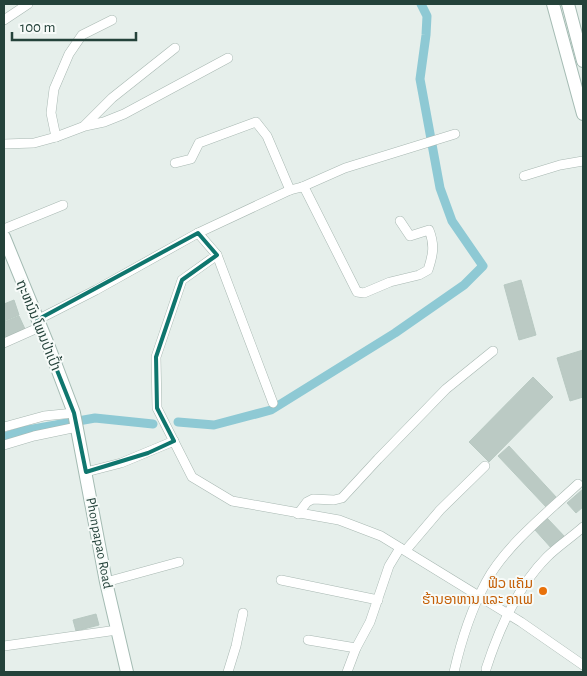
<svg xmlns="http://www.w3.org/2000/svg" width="587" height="676" viewBox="0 0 587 676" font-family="'Alegreya Sans','Noto Sans Lao',sans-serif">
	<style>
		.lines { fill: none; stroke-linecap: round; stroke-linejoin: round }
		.canal { stroke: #8ec9d4; stroke-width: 9 }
		.building { fill: #bbcac4; stroke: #b8c9c2 }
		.street-casing { stroke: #a8b8b2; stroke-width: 10 }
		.secondary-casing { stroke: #a4bbb3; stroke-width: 14 }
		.street { stroke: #fff; stroke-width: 9 }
		.secondary { stroke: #fff; stroke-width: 12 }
		.marked { fill: none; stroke: #0f766e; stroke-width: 4; stroke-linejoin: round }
		.food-dot { fill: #e8710a; stroke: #f7fbf9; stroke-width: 2 }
		.labels { text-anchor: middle; stroke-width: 4; stroke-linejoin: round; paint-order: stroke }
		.street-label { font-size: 14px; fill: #24423a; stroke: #f7fbf9 }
		.food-label { font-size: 14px; fill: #c56008; stroke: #f7fbf9; text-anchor: end }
	</style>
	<rect width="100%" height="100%" fill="#e6efeb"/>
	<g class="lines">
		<g class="canal">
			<polyline points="178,422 214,425 271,410 395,333 464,285 483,266 452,221 440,188 420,79 426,35 427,16 421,4"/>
			<polyline points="4,437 22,431 95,418 153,424"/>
		</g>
	</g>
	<g class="building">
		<polygon points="521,280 536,335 519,340 504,285"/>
		<polygon points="14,300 19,315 4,321 4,304"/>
		<polygon points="19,316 25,329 4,338 4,322"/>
		<polygon points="583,350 583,397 570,401 557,358"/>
		<polygon points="533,377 553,397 489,462 469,442"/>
		<polygon points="509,446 557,498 547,508 498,456"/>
		<polygon points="583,489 583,507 576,513 567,503"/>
		<polygon points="547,518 566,538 553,550 535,530"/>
		<polygon points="96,614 99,625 76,631 73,620"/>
	</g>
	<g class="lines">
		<defs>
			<g id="street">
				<polyline points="4,20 28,4"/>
				<polyline points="85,125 112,98 175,48"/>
				<polyline points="56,137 51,113 54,89 69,54 82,35 112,20"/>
				<polyline points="4,144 34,143 56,137 85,126 104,122 124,114 228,58"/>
				<polyline points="175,163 191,159 199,143 256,122 267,136 290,190"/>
				<polyline points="524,176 560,165 583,161"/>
				<path d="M302 187 305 189 357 292 364 293 390 282 419 275 428 270C433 255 435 245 429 230L410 236 400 221"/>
				<polyline points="4,229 63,205"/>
				<polyline points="198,233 217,255 182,280 156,357 157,408 192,477 232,501 339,520 381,536 521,622 583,665"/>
				<polyline points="217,255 273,403"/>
				<polyline points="37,320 96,290 198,233 290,190 302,187 345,168 455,134"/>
				<polyline points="4,343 40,327"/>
				<polyline points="4,427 44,416 74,413"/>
				<polyline points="4,445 34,436 77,427"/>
				<polyline points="86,472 121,463 174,441"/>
				<polyline points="298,514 307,502 313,499 334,500 342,498 378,459 446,389 493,351"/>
				<polyline points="406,550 440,510 485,466"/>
				<polyline points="281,580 378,600"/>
				<polyline points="106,582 179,562"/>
				<polyline points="308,640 356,648"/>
				<polyline points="4,646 117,630"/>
				<path d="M486 669C499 629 517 587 547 557 558 546 572 537 583 527"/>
				<polyline points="228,672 236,646 243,613"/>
				<polyline points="347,672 356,648 370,622 389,566 400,548"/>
				<path d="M454 672C461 641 471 610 486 582 505 546 548 512 578 484"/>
			</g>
			<g id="secondary">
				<polyline points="553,4 583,114"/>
				<polyline points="568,4 583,61"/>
				<polyline points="4,237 49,347 74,413 106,582 127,672"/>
			</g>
		</defs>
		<use href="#street" class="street-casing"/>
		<use href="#secondary" class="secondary-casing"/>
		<use href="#street" class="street"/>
		<use href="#secondary" class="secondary"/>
	</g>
	<path class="marked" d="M198 233 217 255 182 280 156 357 157 408 174 441 148 453 86 472 74 413 37 320Z"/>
	<circle class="food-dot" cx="543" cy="591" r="5"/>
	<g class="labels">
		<g class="street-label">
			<text transform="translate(39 325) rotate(68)" y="5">ຖະຫນົນ ໂພນປ່າເປົ້າ</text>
			<text transform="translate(100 543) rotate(79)" y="5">Phonpapao Road</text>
		</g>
		<g class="food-label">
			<text x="533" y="588">ຟິວ ແຄັມ<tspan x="533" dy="16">ຮ້ານອາຫານ ແລະ ຄາເຟ</tspan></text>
		</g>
	</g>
	<rect width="587" height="676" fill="none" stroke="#24423a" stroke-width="10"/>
	<path d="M12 32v8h124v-8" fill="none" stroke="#24423a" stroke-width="2.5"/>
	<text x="20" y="32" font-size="15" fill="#24423a" stroke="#f7fbf9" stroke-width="4" paint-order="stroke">100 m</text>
</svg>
